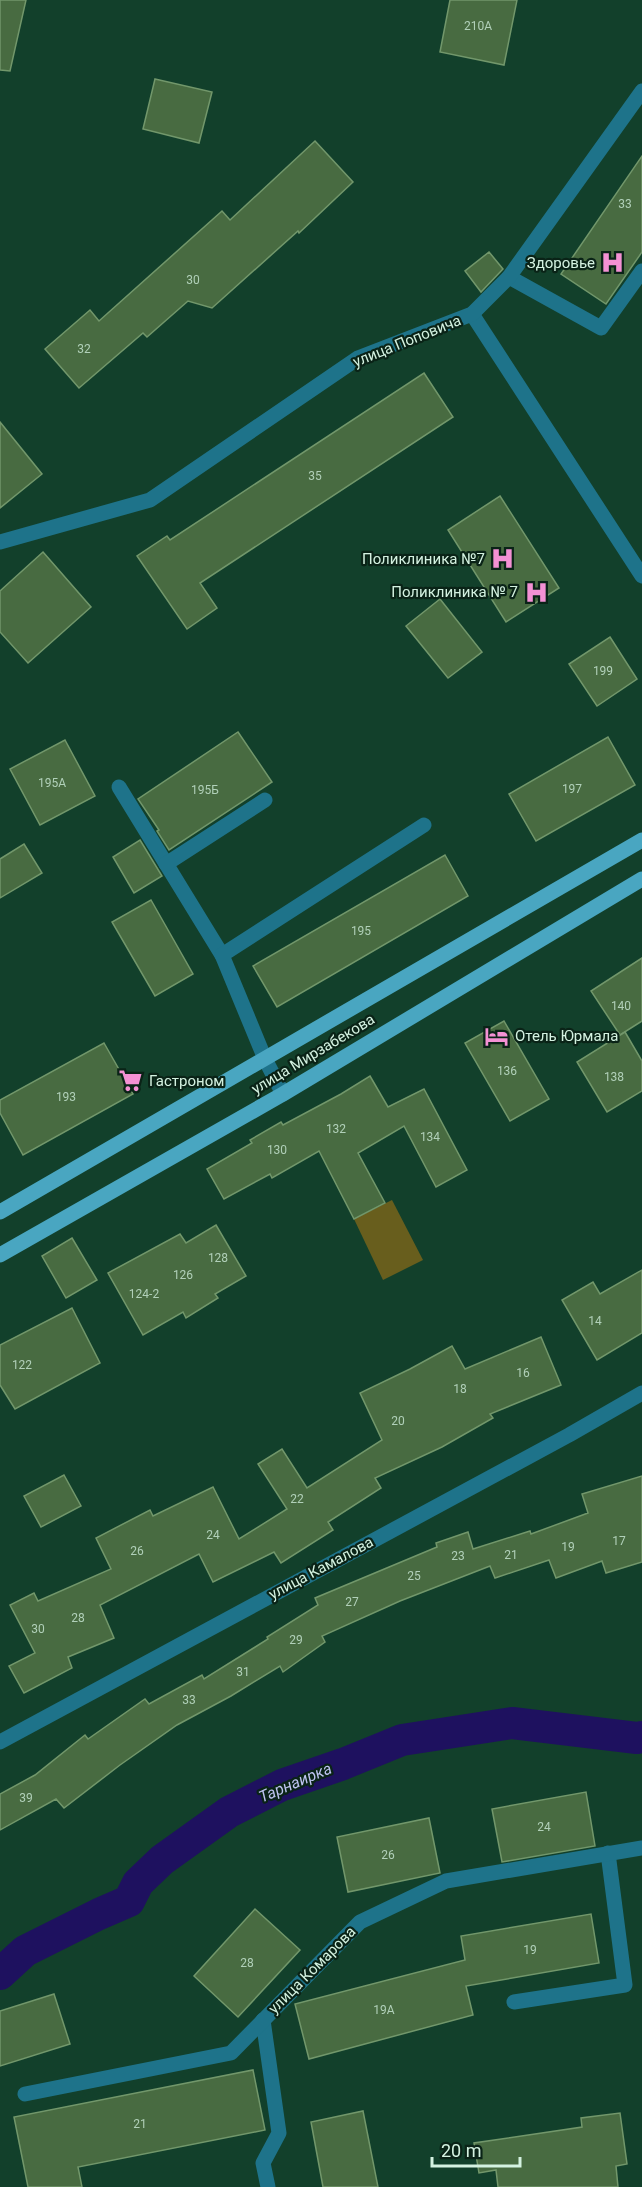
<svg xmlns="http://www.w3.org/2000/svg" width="642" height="2187" viewBox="0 0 642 2187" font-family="Roboto,sans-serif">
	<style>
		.green { fill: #685e1d }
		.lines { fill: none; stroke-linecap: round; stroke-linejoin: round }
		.canal { stroke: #1e115f; stroke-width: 32 }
		.building { fill: #486b41; stroke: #72976b; stroke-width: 1.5 }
		.service { stroke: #1e738a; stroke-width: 15 }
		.minor { stroke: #1e738a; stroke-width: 15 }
		.primary { stroke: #49a6c1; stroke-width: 15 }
		.labels { text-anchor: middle; stroke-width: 4.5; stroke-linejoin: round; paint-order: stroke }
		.number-label { font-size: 12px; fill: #b1d0b9 }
		.poi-label { font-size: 15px; fill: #d4f2e1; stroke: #0a2317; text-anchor: end }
		.street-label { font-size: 15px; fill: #d4f2e1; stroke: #0a2317 }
		.water-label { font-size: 16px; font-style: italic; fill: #bec3f0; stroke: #0a2317 }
	</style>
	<rect width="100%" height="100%" fill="#12402b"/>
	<polygon class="green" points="392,1200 423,1260 383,1280 354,1219"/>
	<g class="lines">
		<polyline class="canal" points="0,1974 25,1951 99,1914 129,1901 138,1883 162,1860 229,1812 282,1785 343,1764 402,1740 512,1723 637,1738 642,1737"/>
	</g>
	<g class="building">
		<polygon points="0,0 26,0 10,71 0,70"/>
		<polygon points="450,0 517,0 504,65 440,52"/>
		<polygon points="155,79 212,92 199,143 143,129"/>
		<polygon points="315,141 353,182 299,233 298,231 212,308 188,301 147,337 143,333 79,388 45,349 90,310 99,321 222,211 230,220"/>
		<polygon points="642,156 642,252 606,304 561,274"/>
		<polygon points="489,252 503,269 481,292 465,271"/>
		<polygon points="424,373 453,417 200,583 217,608 187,629 137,556 167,536 170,540"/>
		<polygon points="0,422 42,474 0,508"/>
		<polygon points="500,496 559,588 506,622 448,530"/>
		<polygon points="43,552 91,607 28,663 0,632 0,591"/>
		<polygon points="440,599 482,652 448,678 406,626"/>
		<polygon points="610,637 637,679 597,706 569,664"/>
		<polygon points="238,732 272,782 169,850 157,831 159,830 138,799"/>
		<polygon points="608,737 635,785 536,841 509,794"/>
		<polygon points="65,740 95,796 40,825 10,769"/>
		<polygon points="140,840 162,876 134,893 113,857"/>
		<polygon points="24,844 42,873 0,898 0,859"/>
		<polygon points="445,855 468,896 277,1007 253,966"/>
		<polygon points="151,900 193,974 155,996 112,922"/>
		<polygon points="642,958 642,1021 620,1035 591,991"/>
		<polygon points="504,1021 549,1099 510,1121 465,1043"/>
		<polygon points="625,1032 642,1061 642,1091 607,1112 577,1062"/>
		<polygon points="104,1043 133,1094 23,1155 0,1113 0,1100"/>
		<polygon points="370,1076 388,1107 424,1089 467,1170 436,1187 404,1126 358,1153 385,1203 354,1219 319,1151 272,1178 270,1174 224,1199 207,1169 252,1143 250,1140 281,1122 283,1125 341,1094"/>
		<polygon points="216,1225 246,1276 215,1294 218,1298 186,1318 183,1312 143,1335 108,1273 180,1234 186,1243"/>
		<polygon points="72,1238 97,1280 66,1298 42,1256"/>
		<polygon points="642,1270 642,1333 597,1360 562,1300 593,1282 600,1294"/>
		<polygon points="72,1308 100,1363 15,1409 0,1385 0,1345"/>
		<polygon points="541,1337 561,1385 490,1414 493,1418 442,1447 375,1478 381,1488 328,1522 333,1530 281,1563 274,1552 213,1582 199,1554 100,1605 114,1638 68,1657 72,1668 24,1693 9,1666 35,1653 10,1605 34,1593 38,1601 111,1569 96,1538 150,1510 153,1516 213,1487 239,1539 287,1509 258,1464 282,1449 307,1488 382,1440 360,1393 410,1369 452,1346 465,1369"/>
		<polygon points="64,1475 81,1506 41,1527 24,1496"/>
		<polygon points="642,1476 642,1562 606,1573 602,1561 556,1578 549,1560 495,1578 490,1566 400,1601 322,1636 325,1642 283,1672 280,1666 231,1696 177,1725 120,1765 64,1808 56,1799 0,1830 0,1794 35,1775 85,1735 88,1739 145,1699 149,1704 202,1675 204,1679 268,1639 267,1637 318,1605 315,1598 437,1547 436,1543 468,1532 473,1549 530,1531 531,1534 588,1513 582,1494"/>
		<polygon points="586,1792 595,1846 502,1862 492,1809"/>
		<polygon points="429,1818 440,1873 348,1892 337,1837"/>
		<polygon points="255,1909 300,1950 238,2017 194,1976"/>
		<polygon points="591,1914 599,1963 466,1986 473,2015 309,2059 295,2004 465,1960 461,1936"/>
		<polygon points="54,1994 70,2044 0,2066 0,2011"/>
		<polygon points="253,2070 265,2130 78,2167 82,2187 28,2187 14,2117"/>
		<polygon points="363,2111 378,2187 323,2187 311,2122"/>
		<polygon points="620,2113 627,2164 616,2166 618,2187 498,2187 496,2170 479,2173 474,2143 582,2127 581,2118"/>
	</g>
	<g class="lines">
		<g class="service">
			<polyline points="509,277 601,328 642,271"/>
			<polyline points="119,787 222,955"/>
			<polyline points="166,864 265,800"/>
			<polyline points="283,1094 265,1059 222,955 424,825"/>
			<polyline points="514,2002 625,1985 608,1853"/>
			<polyline points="263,2020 279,2133 263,2163 268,2187"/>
		</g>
		<g class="minor">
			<polyline points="472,314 642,576"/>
			<polyline points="0,542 150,500 358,358 472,314 509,277 642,91"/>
			<polyline points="0,1742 569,1435 642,1393"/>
			<polyline points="25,2094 231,2053 360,1922 446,1881 642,1848"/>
		</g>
		<g class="primary">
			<polyline points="0,1212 642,840"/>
			<polyline points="0,1255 283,1094 642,879"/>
		</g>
	</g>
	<defs>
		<symbol id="hospital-bare" viewBox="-9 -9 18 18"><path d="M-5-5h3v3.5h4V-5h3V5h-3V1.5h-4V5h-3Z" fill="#f491d4" stroke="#0a2317" stroke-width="2.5" paint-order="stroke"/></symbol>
		<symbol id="hotel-bare" viewBox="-9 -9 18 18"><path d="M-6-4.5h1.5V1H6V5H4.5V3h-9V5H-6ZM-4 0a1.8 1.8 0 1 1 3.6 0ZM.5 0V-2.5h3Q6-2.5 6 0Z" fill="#f491d4" stroke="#0a2317" stroke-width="2.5" paint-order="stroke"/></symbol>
		<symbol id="supermarket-bare" viewBox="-9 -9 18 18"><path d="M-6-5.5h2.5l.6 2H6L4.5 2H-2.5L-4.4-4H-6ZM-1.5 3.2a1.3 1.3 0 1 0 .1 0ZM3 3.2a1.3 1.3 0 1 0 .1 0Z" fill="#f491d4" stroke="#0a2317" stroke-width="2.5" paint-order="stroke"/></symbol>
	</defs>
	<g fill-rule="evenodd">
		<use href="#hospital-bare" x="596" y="246" width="33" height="33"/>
		<use href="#hospital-bare" x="486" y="542" width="33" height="33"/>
		<use href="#hospital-bare" x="520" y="576" width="33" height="33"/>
		<use href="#hotel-bare" x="480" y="1020" width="33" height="33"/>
		<use href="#supermarket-bare" x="114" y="1064" width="33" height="33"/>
	</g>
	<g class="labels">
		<g class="number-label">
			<text x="478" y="30">210А</text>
			<text x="625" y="208">33</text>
			<text x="193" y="284">30</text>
			<text x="84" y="353">32</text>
			<text x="315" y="480">35</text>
			<text x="603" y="675">199</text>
			<text x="52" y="787">195А</text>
			<text x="572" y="793">197</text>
			<text x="205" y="794">195Б</text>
			<text x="361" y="935">195</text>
			<text x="621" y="1010">140</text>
			<text x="507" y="1075">136</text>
			<text x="614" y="1081">138</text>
			<text x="66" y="1101">193</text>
			<text x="336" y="1133">132</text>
			<text x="430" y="1141">134</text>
			<text x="277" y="1154">130</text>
			<text x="218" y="1262">128</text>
			<text x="183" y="1279">126</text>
			<text x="144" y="1298">124-2</text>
			<text x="595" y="1325">14</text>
			<text x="22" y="1369">122</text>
			<text x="523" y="1377">16</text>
			<text x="460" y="1393">18</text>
			<text x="398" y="1425">20</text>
			<text x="297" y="1503">22</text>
			<text x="213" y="1539">24</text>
			<text x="619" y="1545">17</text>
			<text x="568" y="1551">19</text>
			<text x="137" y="1555">26</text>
			<text x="511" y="1559">21</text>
			<text x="458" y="1560">23</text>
			<text x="414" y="1580">25</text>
			<text x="352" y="1606">27</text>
			<text x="78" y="1622">28</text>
			<text x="38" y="1633">30</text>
			<text x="296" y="1644">29</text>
			<text x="243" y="1676">31</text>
			<text x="189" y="1704">33</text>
			<text x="26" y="1802">39</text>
			<text x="544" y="1831">24</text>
			<text x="388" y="1859">26</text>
			<text x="530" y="1954">19</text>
			<text x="247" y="1967">28</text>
			<text x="384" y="2014">19А</text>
			<text x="140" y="2128">21</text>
		</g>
		<g class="poi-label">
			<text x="595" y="268">Здоровье</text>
			<text x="485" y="564">Поликлиника №7</text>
			<text x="518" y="597">Поликлиника № 7</text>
			<text x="515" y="1041" text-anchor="start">Отель Юрмала</text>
			<text x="149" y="1086" text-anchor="start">Гастроном</text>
		</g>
		<g class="street-label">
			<text transform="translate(407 341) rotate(-22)" y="5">улица Поповича</text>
			<text transform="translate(313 1054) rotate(-31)" y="5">улица Мирзабекова</text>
			<text transform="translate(321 1568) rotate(-28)" y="5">улица Камалова</text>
			<text transform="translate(312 1970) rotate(-45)" y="5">улица Комарова</text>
		</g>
		<g class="water-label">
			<text transform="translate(295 1782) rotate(-23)" y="6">Тарнаирка</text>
		</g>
	</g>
	<path d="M432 2157v9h88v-9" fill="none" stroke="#d4f2e1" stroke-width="3"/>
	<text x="441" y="2157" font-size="18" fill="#d4f2e1" stroke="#0a2317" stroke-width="4.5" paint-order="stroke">20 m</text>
</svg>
